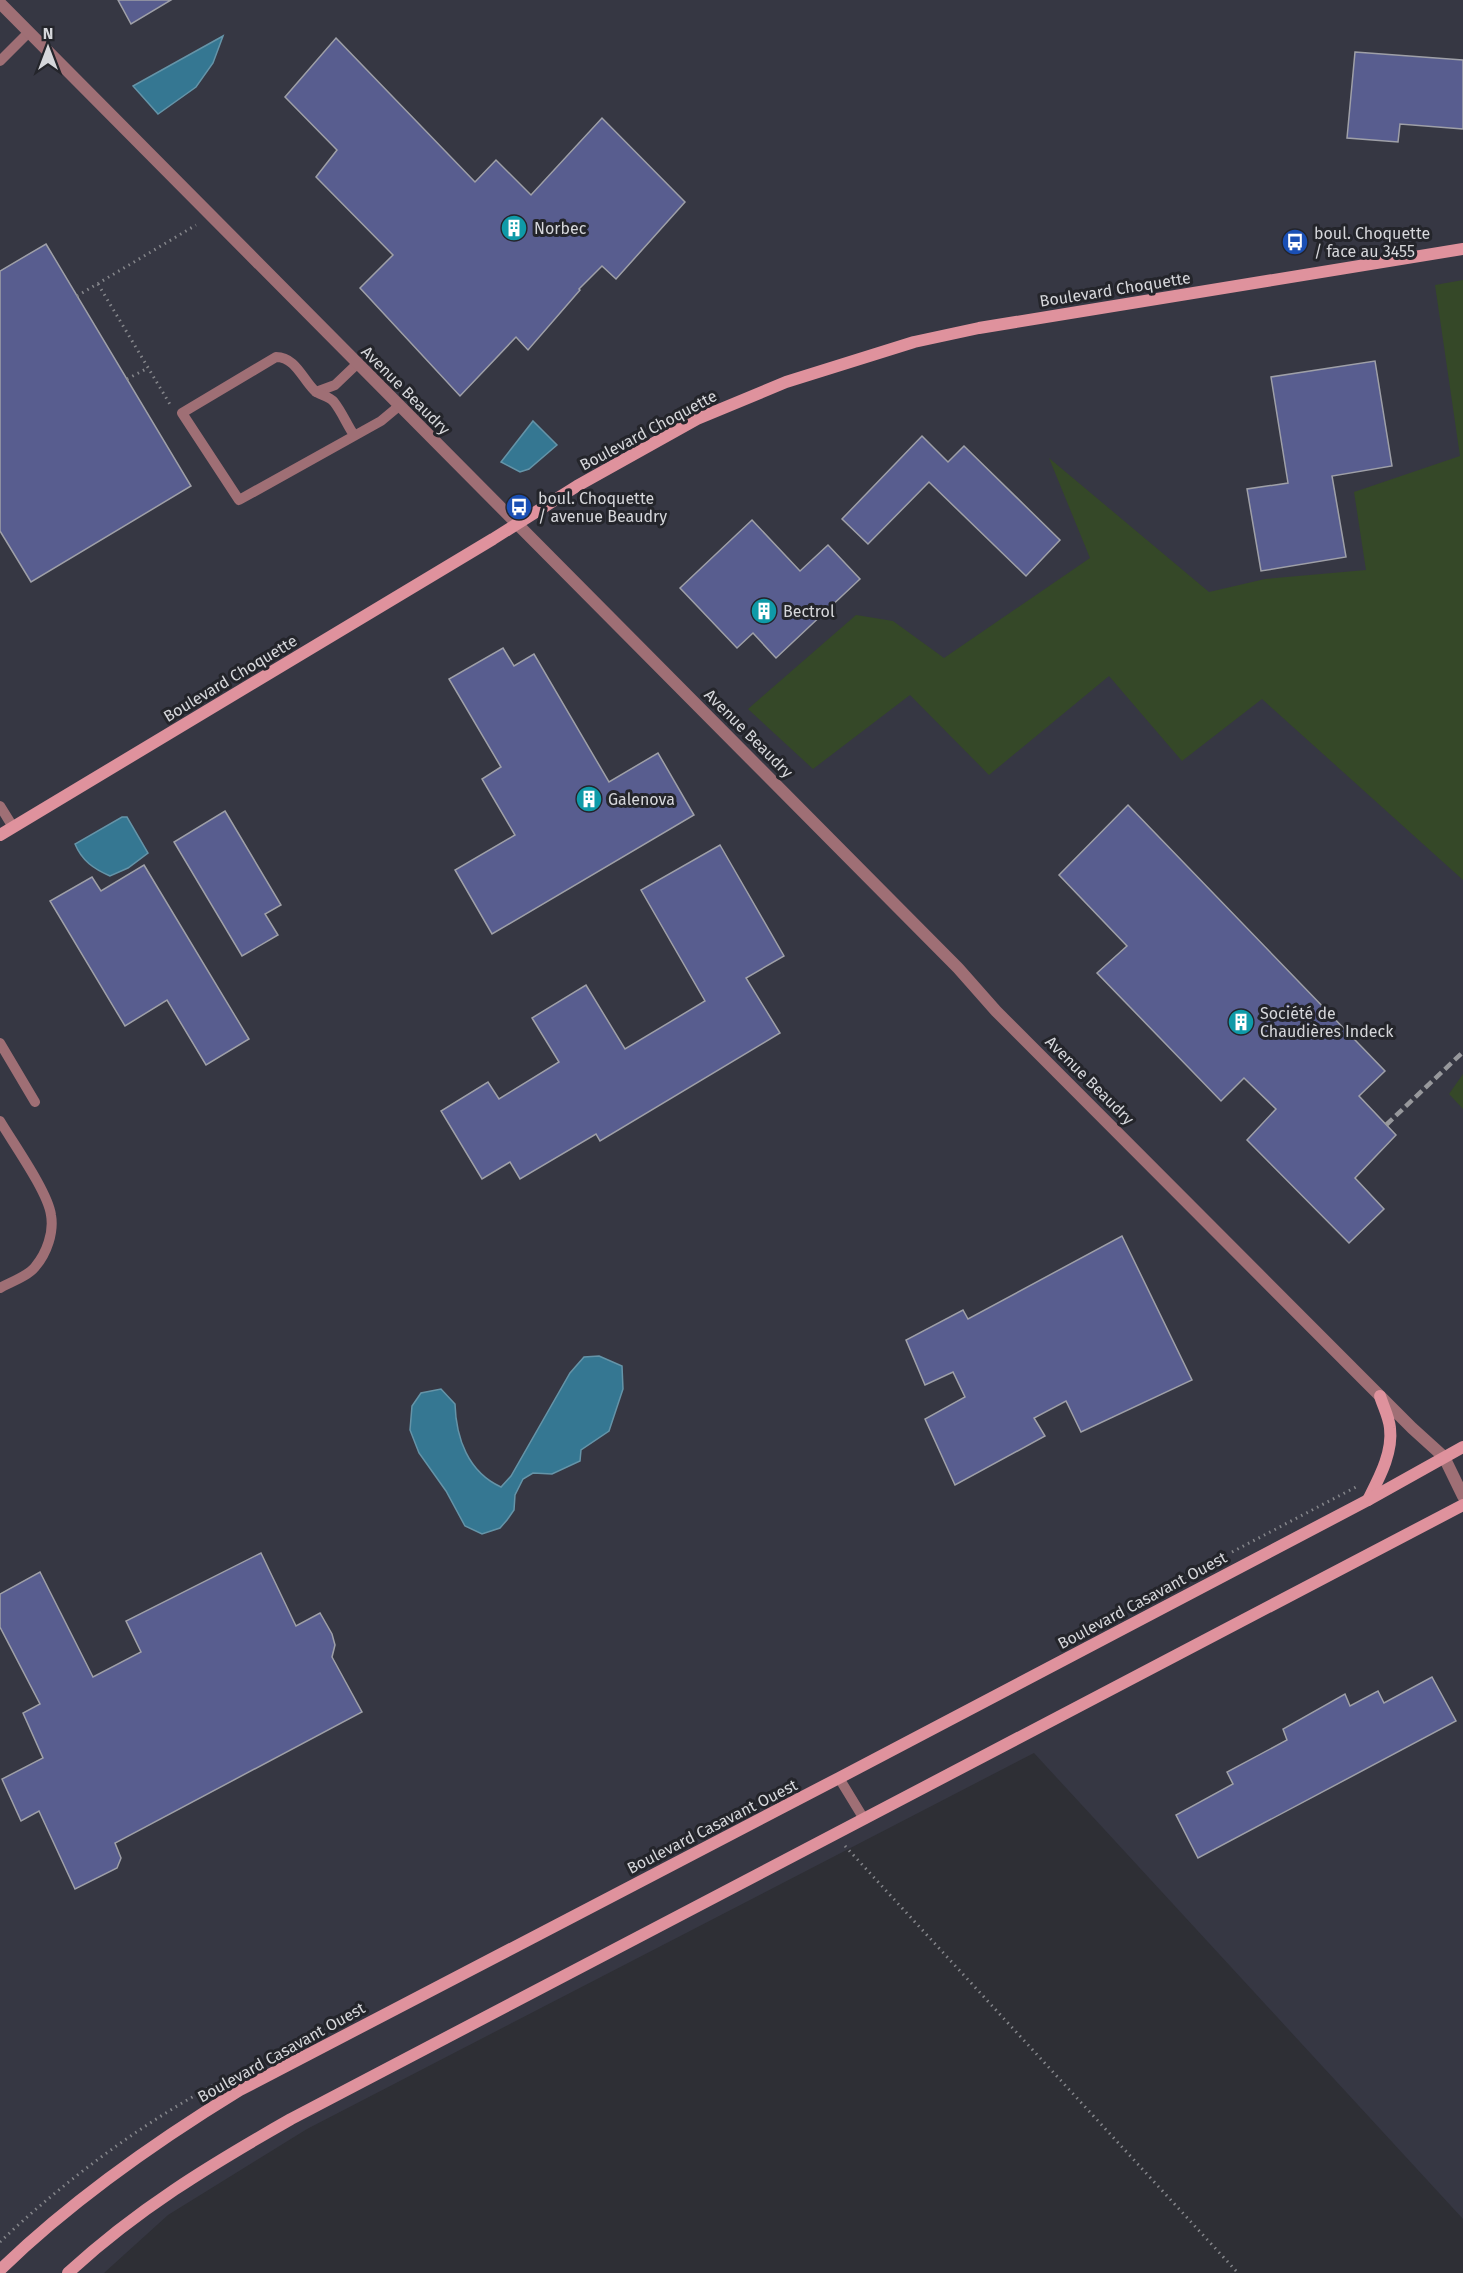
<svg xmlns="http://www.w3.org/2000/svg" width="1463" height="2273" viewBox="0 0 1463 2273" font-family="'Fira Sans',sans-serif">
	<style>
		.built { fill: #363743 }
		.green { fill: #354828 }
		.water { fill: #357792; stroke: #6594a8; stroke-width: 1.5 }
		.building { fill: #585d8f; stroke: #9fa0a8; stroke-width: 1.5 }
		.lines { fill: none; stroke-linecap: round; stroke-linejoin: round }
		.path { stroke: #85868b; stroke-width: 3; stroke-dasharray: 1.5 4.5; stroke-linecap: butt }
		.lane { stroke: #9f6f75; stroke-width: 10 }
		.street { stroke: #9f6f75; stroke-width: 12 }
		.secondary { stroke: #df929d; stroke-width: 12 }
		.rail { stroke: #97989c; stroke-width: 4.5; stroke-dasharray: 9 4.5; stroke-linecap: butt }
		.labels { text-anchor: middle; stroke-width: 6; stroke-linejoin: round; paint-order: stroke }
		.poi-label { font-size: 16px; fill: #d6d7db; stroke: #24252b; text-anchor: start }
		.street-label { font-size: 16px; fill: #d6d7db; stroke: #24252b }
	</style>
	<rect width="100%" height="100%" fill="#2e2f35"/>
	<polygon class="built" points="0,0 1463,0 1463,2219 1034,1753 307,2129 168,2215 104,2273 0,2273"/>
	<g class="green">
		<polygon points="1463,280 1463,880 1262,699 1182,761 1109,676 989,775 910,695 813,769 748,709 856,615 893,621 944,658 1090,558 1049,458 1209,592 1265,579 1366,570 1354,492 1460,456 1435,285"/>
		<polygon points="1463,1074 1463,1109 1449,1094"/>
	</g>
	<g class="water">
		<polygon points="223,36 213,63 196,87 158,114 133,86"/>
		<polygon points="533,421 557,445 529,469 520,472 501,462"/>
		<path d="M122 817H127L148 853 128 868 110 876C94 869 82 861 75 844Z"/>
		<path d="M599 1356 622 1366 623 1389 609 1431 581 1450 580 1461 552 1474 533 1473 523 1479 515 1495 514 1510 507 1520 500 1528 482 1534 465 1526 446 1491 419 1453 410 1430 412 1406 421 1393 441 1389 455 1404C456 1438 468 1472 501 1487L511 1476 570 1373 584 1357Z"/>
	</g>
	<g class="building">
		<polygon points="118,0 171,0 131,24"/>
		<polygon points="336,38 475,182 496,160 531,195 602,118 685,202 616,279 602,266 579,289 580,290 528,350 516,337 460,396 360,288 393,255 316,177 337,150 285,97"/>
		<polygon points="1355,52 1463,60 1463,129 1400,124 1398,142 1347,138"/>
		<polygon points="46,244 191,486 31,582 0,531 0,271"/>
		<polygon points="1375,361 1392,466 1332,476 1346,557 1261,571 1247,489 1288,483 1271,377"/>
		<polygon points="922,436 948,462 964,446 1060,540 1026,576 929,482 868,544 842,519"/>
		<polygon points="752,520 800,571 828,545 860,579 776,658 753,633 737,648 680,588"/>
		<polygon points="503,648 514,666 534,654 609,782 658,753 694,815 492,934 455,870 515,835 482,779 501,767 449,679"/>
		<polygon points="1128,805 1385,1071 1359,1096 1396,1135 1355,1178 1384,1209 1349,1243 1247,1140 1276,1109 1244,1078 1221,1101 1097,973 1127,946 1059,875"/>
		<polygon points="225,811 281,905 265,914 278,935 242,956 174,842"/>
		<polygon points="720,845 784,956 746,978 780,1033 600,1141 596,1134 520,1179 510,1162 482,1179 441,1111 488,1082 499,1099 559,1062 532,1018 586,985 625,1049 705,1001 641,890"/>
		<polygon points="144,865 249,1039 206,1065 167,1000 125,1026 50,901 92,877 101,891"/>
		<polygon points="1122,1236 1192,1380 1081,1432 1066,1401 1034,1418 1045,1436 955,1485 925,1419 965,1397 953,1372 925,1385 906,1340 963,1310 968,1319"/>
		<polygon points="261,1553 296,1626 320,1613 332,1634 335,1645 332,1657 362,1712 115,1843 121,1858 117,1868 75,1889 39,1811 21,1821 2,1779 43,1758 23,1713 40,1704 0,1627 0,1594 40,1572 93,1677 141,1652 126,1621"/>
		<polygon points="1432,1677 1456,1721 1198,1858 1176,1815 1233,1784 1227,1772 1287,1740 1283,1729 1345,1694 1350,1706 1378,1691 1384,1703"/>
	</g>
	<g class="lines">
		<g class="path">
			<polyline points="98,284 171,406"/>
			<polyline points="77,296 196,225"/>
			<polyline points="127,379 148,368"/>
			<polyline points="1232,1552 1356,1487"/>
			<polyline points="845,1846 1238,2273"/>
			<path d="M0 2242C66 2179 146 2120 227 2078"/>
		</g>
		<g class="lane">
			<polyline points="0,61 29,32"/>
			<polyline points="316,392 335,385 357,364"/>
			<path d="M354 435C347 425 342 412 334 402 328 395 320 396 314 390 302 378 295 357 276 357L182 413 239 500 381 421 399 406"/>
			<polyline points="0,806 13,827"/>
			<polyline points="0,1043 35,1102"/>
			<path d="M0 1121C13 1143 48 1192 51 1215 54 1232 47 1253 35 1267 28 1276 11 1282 0 1288"/>
			<polyline points="839,1778 864,1819"/>
		</g>
		<polyline class="street" points="0,3 958,968 996,1011 1412,1428 1444,1457 1463,1496"/>
		<g class="secondary">
			<polyline points="0,835 493,539 577,486 697,419 786,382 914,342 979,328 1463,249"/>
			<path d="M1368 1500C1379 1478 1393 1453 1390 1428 1389 1417 1383 1406 1380 1396"/>
			<path d="M0 2270C72 2200 155 2142 240 2090L839 1778 1368 1500 1463 1447"/>
			<path d="M68 2273C136 2210 210 2165 291 2119L1463 1505"/>
		</g>
		<polyline class="rail" points="1386,1125 1463,1052"/>
	</g>
	<defs>
		<symbol id="building-disc" viewBox="-11 -11 22 22"><circle r="9.5" fill="#0f9aa8" stroke="#24252b"/><path d="M-4-6H4V6H1V3H-1V6H-4ZM-2.5-4.3h1.7v1.8h-1.7ZM.8-4.3h1.7v1.8H.8ZM-2.5-1h1.7V.8h-1.7ZM.8-1h1.7V.8H.8Z" fill="#fff"/></symbol>
		<symbol id="bus-disc" viewBox="-11 -11 22 22"><circle r="9.5" fill="#1a4fb4" stroke="#24252b"/><path d="M-5-6H5V4H4V6H2V4H-2V6H-4V4H-5ZM-3.5-4V0h7V-4ZM-3.5 1.2v1.5H-2V1.2ZM2 1.2v1.5H3.5V1.2Z" fill="#fff"/></symbol>
	</defs>
	<g fill-rule="evenodd">
		<use href="#building-disc" x="499" y="213" width="30" height="30"/>
		<use href="#bus-disc" x="1280" y="227" width="30" height="30"/>
		<use href="#bus-disc" x="504" y="492" width="30" height="30"/>
		<use href="#building-disc" x="749" y="596" width="30" height="30"/>
		<use href="#building-disc" x="574" y="784" width="30" height="30"/>
		<use href="#building-disc" x="1226" y="1007" width="30" height="30"/>
	</g>
	<g class="labels">
		<g class="poi-label">
			<text x="534" y="234">Norbec</text>
			<text x="1314" y="239">boul. Choquette<tspan x="1314" dy="18">/ face au 3455</tspan></text>
			<text x="538" y="504">boul. Choquette<tspan x="538" dy="18">/ avenue Beaudry</tspan></text>
			<text x="783" y="617">Bectrol</text>
			<text x="608" y="805">Galenova</text>
			<text x="1260" y="1019">Société de<tspan x="1260" dy="18">Chaudières Indeck</tspan></text>
		</g>
		<g class="street-label">
			<text transform="translate(1115 289) rotate(-9)" y="6">Boulevard Choquette</text>
			<text transform="translate(406 390) rotate(45)" y="6">Avenue Beaudry</text>
			<text transform="translate(648 430) rotate(-28)" y="6">Boulevard Choquette</text>
			<text transform="translate(230 678) rotate(-31)" y="6">Boulevard Choquette</text>
			<text transform="translate(749 733) rotate(45)" y="6">Avenue Beaudry</text>
			<text transform="translate(1090 1080) rotate(45)" y="6">Avenue Beaudry</text>
			<text transform="translate(1142 1600) rotate(-28)" y="6">Boulevard Casavant Ouest</text>
			<text transform="translate(712 1826) rotate(-27)" y="6">Boulevard Casavant Ouest</text>
			<text transform="translate(281 2052) rotate(-29)" y="6">Boulevard Casavant Ouest</text>
		</g>
	</g>
	<g transform="translate(48 48)" stroke="#24252b" stroke-width="4.5" paint-order="stroke">
	<path d="M0-4.5L10 22L0 15L-10 22Z" fill="#d6d7db"/>
	<text y="-9" font-size="16" font-weight="bold" text-anchor="middle" fill="#d6d7db">N</text>
	</g>
</svg>
